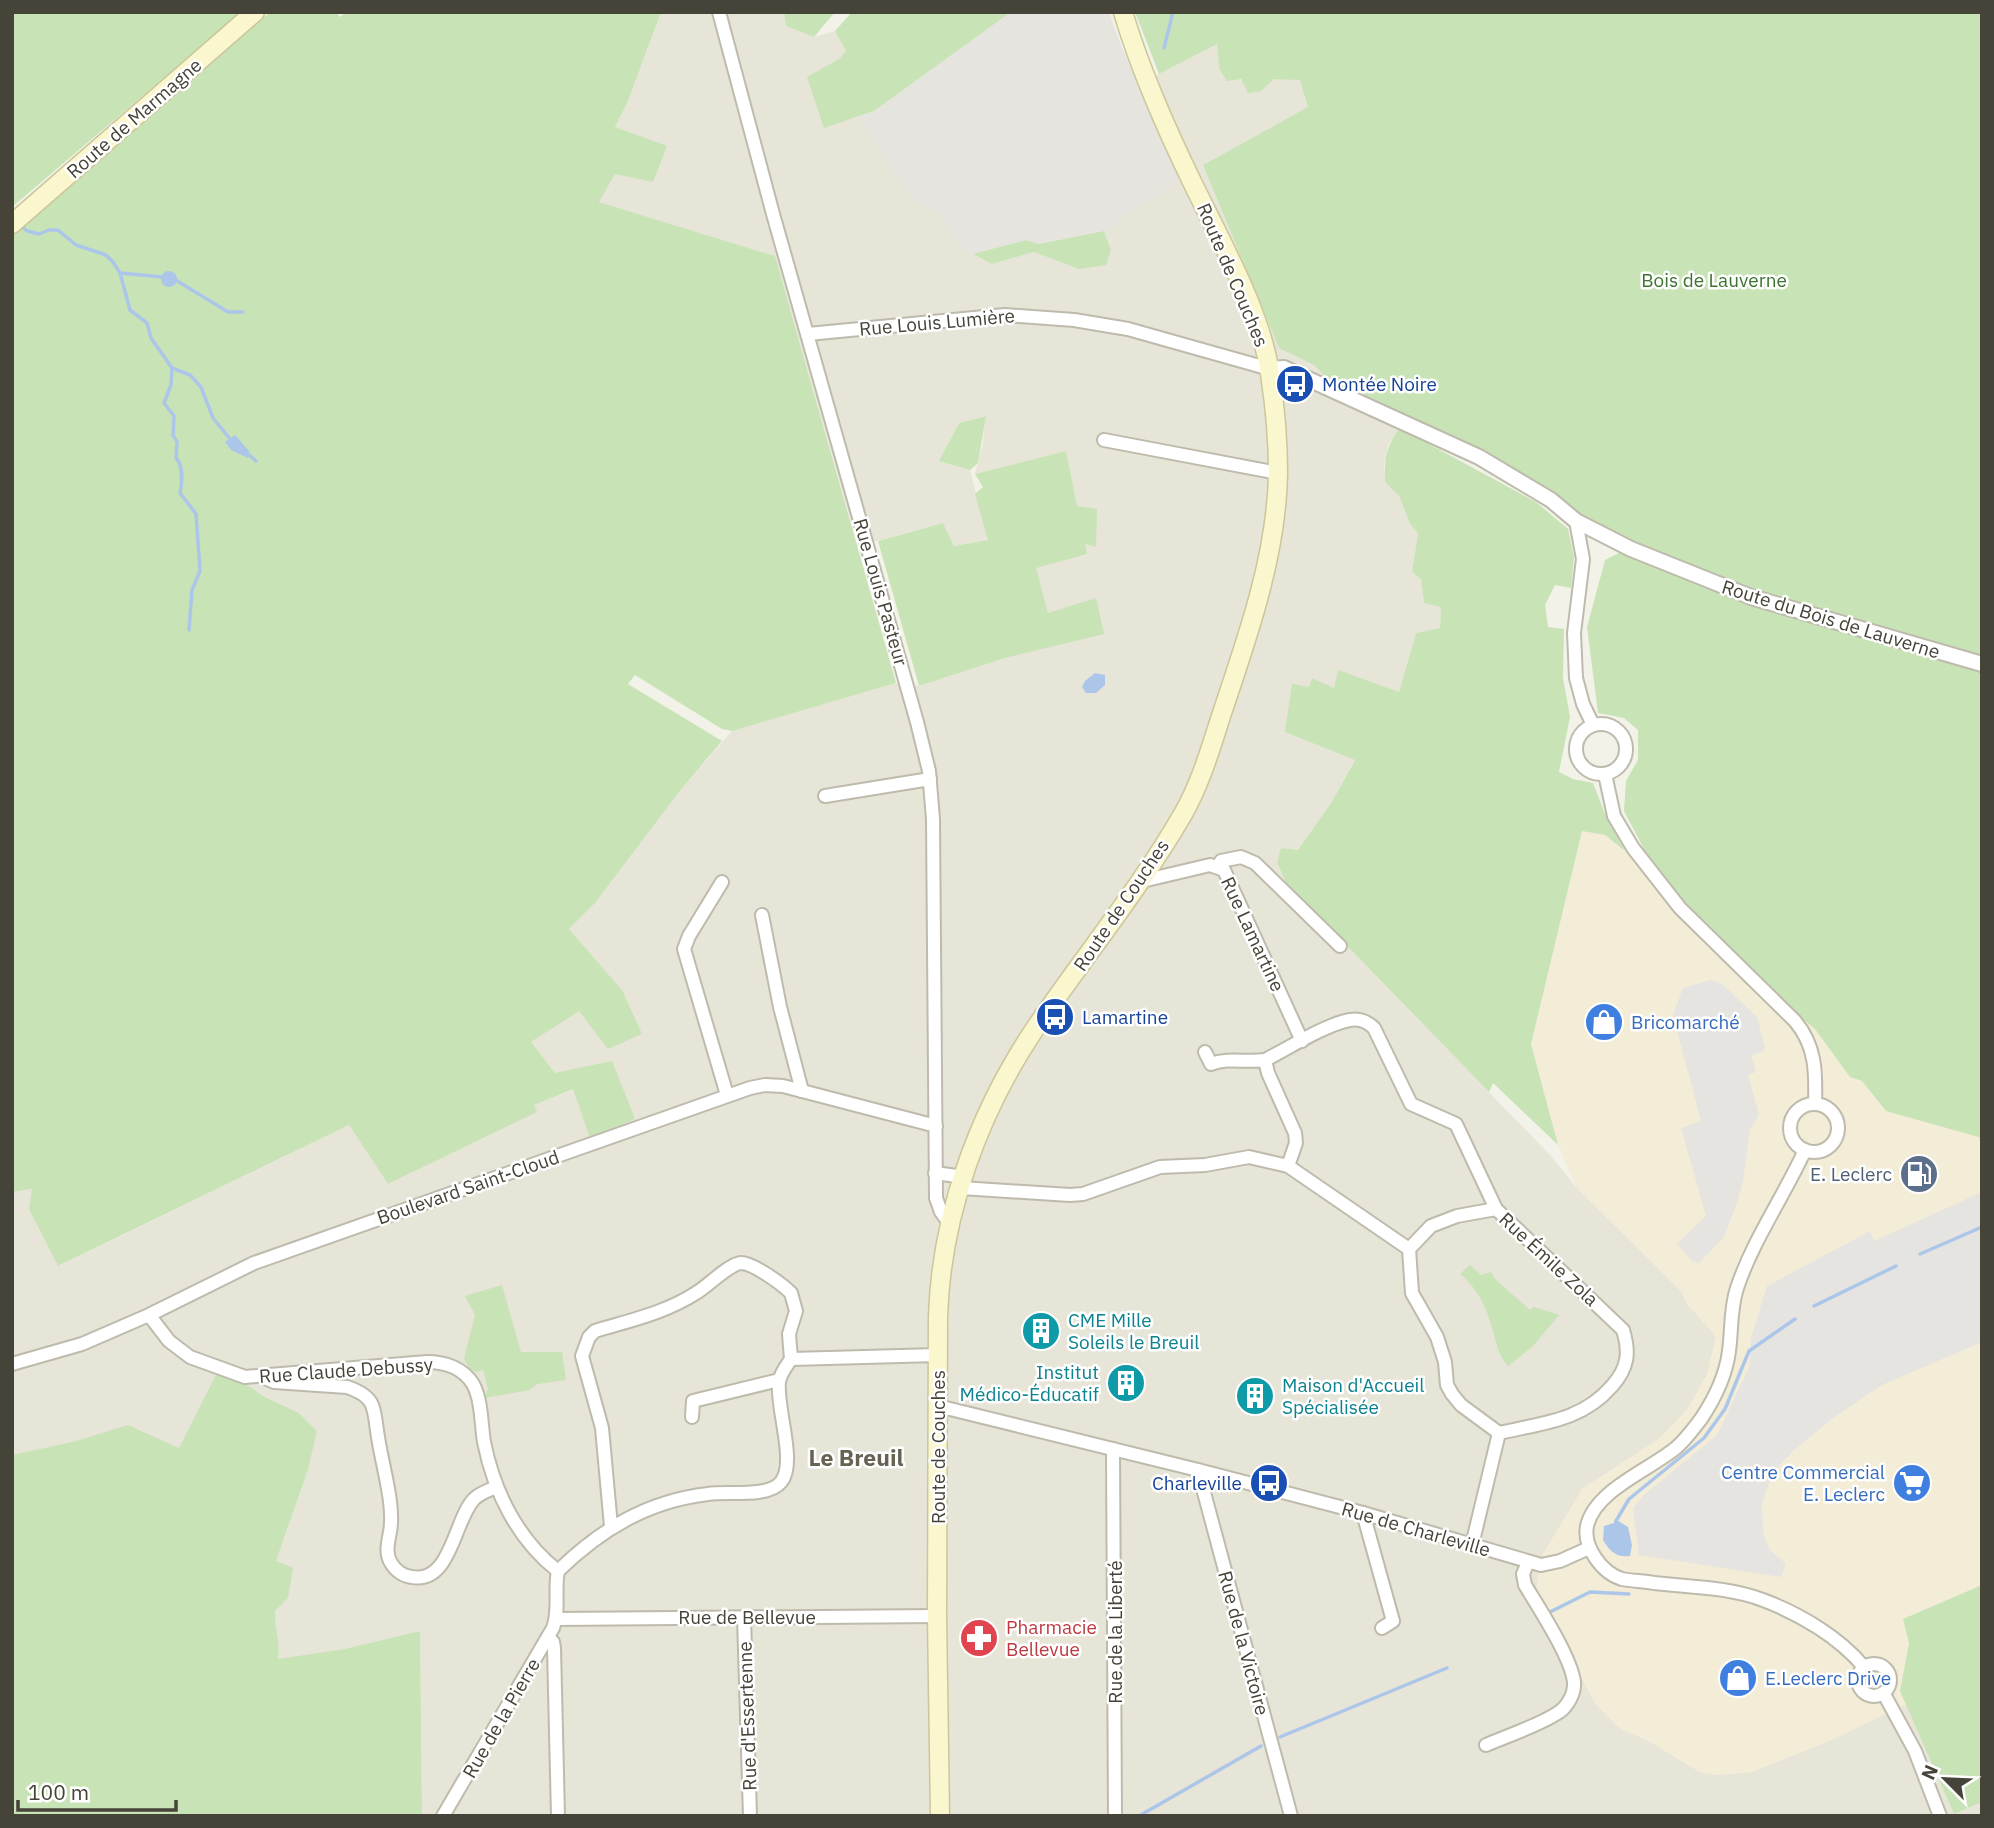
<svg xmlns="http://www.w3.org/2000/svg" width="1994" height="1828" viewBox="0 0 1994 1828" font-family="'IBM Plex Sans',sans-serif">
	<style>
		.residential { fill: #e7e4d8 }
		.commercial { fill: #f3ecd7 }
		.industrial { fill: #e6e4de }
		.green { fill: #c8e3b6 }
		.parking { fill: #e5e4e1 }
		.water { fill: #acc6ea }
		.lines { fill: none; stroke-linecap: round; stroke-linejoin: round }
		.stream { stroke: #acc6ea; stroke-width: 3.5 }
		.minor-casing { stroke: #bebbad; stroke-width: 16 }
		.tertiary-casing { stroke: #bebbad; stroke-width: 18 }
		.secondary-casing { stroke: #cbc69b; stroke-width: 21 }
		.minor { stroke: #fff; stroke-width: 12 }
		.tertiary { stroke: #fff; stroke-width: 14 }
		.secondary { stroke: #faf6cd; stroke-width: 18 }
		.labels { text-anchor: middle; stroke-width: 5; stroke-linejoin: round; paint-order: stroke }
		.street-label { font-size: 19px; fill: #464338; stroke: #fff }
		.park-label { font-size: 19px; fill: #3f7331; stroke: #fff }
		.transit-label { font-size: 19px; fill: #164399; stroke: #fff; text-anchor: start }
		.shop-label { font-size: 19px; fill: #366cbe; stroke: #fff; text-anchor: start }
		.service-label { font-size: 19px; fill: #4e5e75; stroke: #fff; text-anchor: end }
		.culture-label { font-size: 19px; fill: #0d838f; stroke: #fff; text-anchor: start }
		.health-label { font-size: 19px; fill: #be3a42; stroke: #fff; text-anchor: start }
		.quarter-label { font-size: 23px; font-weight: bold; fill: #686250; stroke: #fff }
	</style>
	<rect width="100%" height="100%" fill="#f3f2e9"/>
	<polygon class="residential" points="661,12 784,12 786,26 814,37 835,31 846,51 839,59 824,127 857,117 907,193 943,217 962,248 992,264 1034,252 1079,269 1111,250 1104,231 1179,179 1140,90 1159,74 1217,44 1219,68 1261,91 1274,79 1300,79 1309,107 1203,165 1279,348 1315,365 1328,379 1400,413 1399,428 1388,445 1384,465 1385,482 1399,496 1410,524 1418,533 1412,572 1421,579 1424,603 1441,607 1440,629 1416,633 1399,692 1339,671 1335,688 1309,687 1285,732 1355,759 1331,803 1298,850 1281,848 1277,862 1286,883 1550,1155 1576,1187 1682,1292 1687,1304 1716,1336 1707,1375 1687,1410 1659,1439 1582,1489 1536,1592 1595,1703 1615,1724 1625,1731 1647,1740 1700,1772 1717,1775 1751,1772 1831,1740 1906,1704 1954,1814 1982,1802 1982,1816 422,1816 420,1631 344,1649 278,1660 279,1651 274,1626 275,1611 288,1598 276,1561 308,1470 317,1431 299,1413 265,1397 247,1385 179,1448 76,1441 12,1455 12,1192 32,1189 59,1266 349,1125 388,1184 536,1112 534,1105 574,1089 635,1119 555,1073 531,1042 579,1010 622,990 569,929 595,903 679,792 732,731 896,683 919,686 1005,658 1048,613 1035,567 1086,554 1085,544 1095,547 1077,506 1066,452 975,474 983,443 985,416 959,423 939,461 970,470 988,540 954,546 943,523 858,546 775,256 599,202 615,174 667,147 615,127 628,101"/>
	<polygon class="commercial" points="1582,831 1605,835 1683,900 1782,1001 1815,1029 1850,1077 1862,1081 1886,1111 1982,1138 1982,1585 1903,1619 1909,1643 1900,1690 1906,1704 1831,1740 1751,1772 1717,1775 1700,1772 1648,1740 1625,1731 1615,1724 1595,1703 1536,1591 1541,1557 1582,1489 1659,1439 1687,1410 1707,1375 1716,1336 1687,1304 1682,1292 1576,1187 1558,1145 1531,1044"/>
	<polygon class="industrial" points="1011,12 1109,12 1122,48 1180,179 1104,231 1039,244 1026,240 973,254 962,248 943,217 907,193 857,117 874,111"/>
	<g class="green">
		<polygon points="12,12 241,12 12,207"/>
		<polygon points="270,12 336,12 340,17 346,12 661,12 628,101 615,127 667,146 653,182 615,174 599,202 775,256 896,683 732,731 722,729 635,675 628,684 722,741 679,792 595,903 569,929 622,990 642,1034 608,1049 579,1011 531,1042 555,1073 612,1061 635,1119 590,1138 573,1089 534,1105 537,1112 388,1184 349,1125 58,1266 29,1209 32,1189 12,1192 12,235"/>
		<polygon points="784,12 835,12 814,37 786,26"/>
		<polygon points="852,12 1011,12 874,111 824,128 807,77 839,59 846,51 835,31"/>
		<polygon points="1135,12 1982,12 1982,657 1751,590 1664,556 1581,515 1554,493 1473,448 1328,379 1314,365 1279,348 1203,165 1308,107 1300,80 1274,79 1261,91 1248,93 1241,79 1227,81 1219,68 1217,44 1159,74"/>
		<polygon points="1104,231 1111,250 1106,265 1079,269 1034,252 992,264 973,254 1026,240 1039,244"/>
		<polygon points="986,416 978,463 970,470 939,461 959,423"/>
		<path d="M1399 428 1536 502 1568 529 1574 557 1571 588 1555 585 1545 605 1548 627 1564 629 1563 678 1570 717 1559 772 1573 779 1593 783 1605 814 1625 851 1605 835 1582 831 1531 1044 1558 1145 1493 1083 1489 1092 1286 883 1277 862 1281 848 1298 850 1331 803 1355 760 1285 732 1292 684 1309 687 1312 678 1334 688 1338 670 1399 692 1416 633 1440 628 1441 607 1424 603 1421 579 1412 572 1418 533 1410 524 1399 496 1385 482C1384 458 1386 448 1399 428Z"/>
		<polygon points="1066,451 1077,506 1097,509 1096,547 1085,544 1087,554 1036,568 1048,613 1096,598 1104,634 1005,658 919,686 878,541 943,523 954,546 988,540 975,494 983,487 975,474"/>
		<polygon points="1621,552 1741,599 1982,670 1982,1138 1886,1111 1862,1081 1850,1077 1815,1029 1782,1001 1683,900 1644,849 1624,811 1626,781 1638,760 1638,730 1624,718 1598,713 1587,627 1605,560"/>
		<path d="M1470 1265 1481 1275 1491 1272 1496 1280 1530 1310 1534 1307 1559 1315 1532 1347 1508 1366C1498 1355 1497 1344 1493 1331 1487 1309 1478 1288 1460 1274Z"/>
		<polygon points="502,1285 521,1352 562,1352 566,1380 537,1384 530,1390 484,1398 488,1389 483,1370 477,1372 469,1369 464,1358 475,1315 465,1296"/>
		<path d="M216 1375 247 1385 265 1397 299 1413 317 1431 308 1470 276 1561 293 1568 288 1598 275 1611C274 1627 281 1644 278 1659L344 1649 420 1631 422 1816H12V1455L76 1441 128 1425 179 1448Z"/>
		<polygon points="1982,1585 1982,1802 1954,1814 1900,1691 1909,1643 1903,1619"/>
	</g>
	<g class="parking">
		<polygon points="1710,980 1721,983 1757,1017 1765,1047 1763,1052 1751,1055 1756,1072 1748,1075 1759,1115 1750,1129 1743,1181 1738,1199 1724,1237 1699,1263 1693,1262 1677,1244 1706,1216 1681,1128 1701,1121 1673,1015 1683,988"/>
		<polygon points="1982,1192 1982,1342 1882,1385 1833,1418 1792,1452 1772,1474 1762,1503 1763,1532 1769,1549 1786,1564 1781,1577 1639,1555 1633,1508 1644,1495 1717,1435 1749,1367 1751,1338 1767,1286 1870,1231 1874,1241"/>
	</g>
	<g class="water">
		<circle cx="169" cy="279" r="8"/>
		<polygon points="235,435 249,451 248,458 231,450 225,442"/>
		<polygon points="1095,673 1105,675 1105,685 1096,693 1086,693 1082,687 1085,681"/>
		<path d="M1615 1519 1628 1527 1632 1545 1630 1556C1616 1558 1610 1551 1603 1540L1604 1526 1614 1523Z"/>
	</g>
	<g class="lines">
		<g class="stream">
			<polyline points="1164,48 1173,12"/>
			<polyline points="21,226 27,231 39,234 49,230 58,230 76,245 106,255 113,262 120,273 130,310 147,323 151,338 172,368 190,375 201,387 213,418 230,439"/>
			<polyline points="120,273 163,277"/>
			<polyline points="174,279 228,312 243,312"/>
			<path d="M172 368 171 385 164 403 174 416 173 435 177 442 176 458C184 467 182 482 180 493L196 514 200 571 192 590 189 630"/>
			<polyline points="247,453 256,461"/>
			<polyline points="1920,1254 1982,1227"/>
			<polyline points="1814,1306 1896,1266"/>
			<polyline points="1616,1521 1629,1499 1704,1438 1725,1409 1749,1351 1795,1319"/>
			<polyline points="1550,1612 1590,1592 1629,1594"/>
			<polyline points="1280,1737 1447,1668"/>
			<polyline points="1139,1816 1261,1746"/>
		</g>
		<defs>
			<g id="minor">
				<polyline points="719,12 773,214 917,722 929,771 933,819 936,1198 941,1212 950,1224"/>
				<polyline points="808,334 1005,315 1074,320 1128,329 1270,369"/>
				<polyline points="1104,440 1278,473"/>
				<polyline points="1576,521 1583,559 1574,633 1576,678 1583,704 1593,725"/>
				<circle cx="1601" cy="749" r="25"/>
				<path d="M1605 774 1614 816 1633 848 1680 908 1795 1021C1816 1046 1816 1072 1815 1104"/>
				<polyline points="825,796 930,779"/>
				<polyline points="1218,866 1221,861 1241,857 1255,863 1340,946"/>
				<polyline points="722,882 689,936 684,949 727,1095"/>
				<polyline points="1138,882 1210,865 1224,870 1302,1041"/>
				<polyline points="762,915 780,1007 802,1091"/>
				<path d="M1205 1052 1211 1064C1229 1057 1246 1063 1265 1060 1287 1049 1326 1024 1350 1020 1359 1018 1368 1022 1374 1028L1411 1104 1456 1124 1496 1209 1623 1330C1630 1353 1628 1368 1612 1386 1582 1421 1542 1423 1499 1433L1472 1545"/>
				<polyline points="1265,1060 1268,1073 1295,1133 1296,1143 1288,1166"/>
				<circle cx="1814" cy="1128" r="24"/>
				<path d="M1805 1150C1784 1196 1753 1240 1737 1288 1730 1309 1732 1330 1729 1351 1726 1376 1715 1398 1701 1419 1694 1428 1686 1439 1677 1447 1650 1470 1595 1490 1587 1526 1583 1547 1602 1573 1622 1579 1632 1581 1644 1581 1654 1583 1690 1587 1729 1587 1763 1600 1800 1614 1839 1637 1864 1667"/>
				<polyline points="935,1173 964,1177"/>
				<polyline points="961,1188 1070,1195 1083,1194 1160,1167 1205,1165 1249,1157 1288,1166 1409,1249 1412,1293 1437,1337 1445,1362 1447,1385 1452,1394 1461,1405 1499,1433"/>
				<polyline points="1409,1249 1431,1226 1457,1216 1496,1209"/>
				<path d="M149 1315 169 1341 190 1357 245 1377 427 1362C445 1362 463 1368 473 1384 482 1401 481 1424 484 1442 494 1492 518 1540 558 1571"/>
				<polyline points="12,1364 82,1344 149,1315 254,1263 750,1088 765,1085 783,1086 936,1126"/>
				<path d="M264 1375 265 1378 274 1382 347 1387C356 1390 368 1395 372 1405 376 1415 376 1427 378 1437 382 1465 395 1505 390 1532 388 1543 385 1553 391 1563 396 1571 403 1576 412 1577 451 1584 454 1520 474 1499 480 1493 489 1490 497 1487"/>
				<polyline points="938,1406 1198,1470 1363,1513 1541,1565 1560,1561 1589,1548"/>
				<polyline points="692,1417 693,1401 779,1380"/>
				<polyline points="1113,1449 1115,1816"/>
				<polyline points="1198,1470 1291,1816"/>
				<polyline points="1363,1513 1393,1621 1382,1628"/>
				<path d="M611 1526 602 1428 582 1356 589 1337 595 1331C631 1320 665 1313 696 1293 708 1286 729 1264 741 1263 753 1263 782 1284 791 1293L796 1311 789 1334 791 1359 938 1355"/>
				<polyline points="744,1617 750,1816"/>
				<polyline points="557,1619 937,1616"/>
				<polyline points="548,1637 553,1642 554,1648 558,1816"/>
				<circle cx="1874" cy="1680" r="16"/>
				<polyline points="1884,1694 1915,1751 1940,1816"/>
				<path d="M1486 1745C1509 1735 1535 1727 1556 1714 1567 1708 1575 1694 1574 1682 1571 1657 1539 1608 1525 1585L1523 1574 1528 1562"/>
				<path d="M443 1816 553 1628C560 1610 554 1590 558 1571 601 1529 648 1501 708 1494 728 1491 768 1498 781 1482 797 1463 776 1408 779 1382 780 1374 787 1365 791 1359"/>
			</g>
			<polyline id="tertiary" points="1270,369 1284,368 1479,457 1551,500 1576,521 1631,549 1751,597 1982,664"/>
			<g id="secondary">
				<polyline points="12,224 255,12"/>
				<path d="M940 1816 937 1616 938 1317C941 1216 978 1114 1034 1030 1083 958 1139 890 1183 814 1202 781 1212 743 1224 707 1249 633 1277 552 1278 473 1278 440 1275 406 1270 374 1262 315 1222 243 1196 190 1168 133 1141 73 1123 12"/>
			</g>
		</defs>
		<use href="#minor" class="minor-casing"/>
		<use href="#tertiary" class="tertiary-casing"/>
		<use href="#secondary" class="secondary-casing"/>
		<use href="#minor" class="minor"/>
		<use href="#tertiary" class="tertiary"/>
		<use href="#secondary" class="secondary"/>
	</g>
	<defs>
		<symbol id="bus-disc" viewBox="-11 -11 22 22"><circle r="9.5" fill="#1a4fb4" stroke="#fff"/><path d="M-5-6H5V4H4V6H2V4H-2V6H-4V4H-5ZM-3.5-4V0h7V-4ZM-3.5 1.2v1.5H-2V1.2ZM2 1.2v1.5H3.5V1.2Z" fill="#fff"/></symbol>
		<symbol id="shop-disc" viewBox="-11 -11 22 22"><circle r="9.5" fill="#3f7fe0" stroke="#fff"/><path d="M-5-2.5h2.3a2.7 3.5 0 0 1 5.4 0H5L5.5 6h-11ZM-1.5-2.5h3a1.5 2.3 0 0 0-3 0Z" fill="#fff"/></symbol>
		<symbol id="fuel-disc" viewBox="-11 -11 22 22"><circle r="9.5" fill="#5c6f8a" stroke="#fff"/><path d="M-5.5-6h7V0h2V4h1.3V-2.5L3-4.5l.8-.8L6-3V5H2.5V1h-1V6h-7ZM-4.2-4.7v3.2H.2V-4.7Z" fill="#fff"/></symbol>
		<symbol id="building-disc" viewBox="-11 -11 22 22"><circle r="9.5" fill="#0f9aa8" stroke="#fff"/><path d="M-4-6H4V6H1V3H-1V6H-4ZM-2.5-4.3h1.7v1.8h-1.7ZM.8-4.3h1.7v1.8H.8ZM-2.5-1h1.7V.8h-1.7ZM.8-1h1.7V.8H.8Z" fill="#fff"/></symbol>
		<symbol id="supermarket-disc" viewBox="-11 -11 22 22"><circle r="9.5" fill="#3f7fe0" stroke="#fff"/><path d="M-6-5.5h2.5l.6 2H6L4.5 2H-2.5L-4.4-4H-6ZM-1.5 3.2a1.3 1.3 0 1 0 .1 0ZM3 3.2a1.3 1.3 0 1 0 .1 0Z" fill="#fff"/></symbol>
		<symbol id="pharmacy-disc" viewBox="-11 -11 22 22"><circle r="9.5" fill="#e0444e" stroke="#fff"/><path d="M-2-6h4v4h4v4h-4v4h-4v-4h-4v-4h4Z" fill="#fff"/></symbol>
	</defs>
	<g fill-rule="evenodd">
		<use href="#bus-disc" x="1273" y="362" width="44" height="44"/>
		<use href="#bus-disc" x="1033" y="995" width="44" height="44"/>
		<use href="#shop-disc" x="1582" y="1000" width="44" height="44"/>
		<use href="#fuel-disc" x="1897" y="1152" width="44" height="44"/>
		<use href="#building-disc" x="1019" y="1309" width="44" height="44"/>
		<use href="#building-disc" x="1104" y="1361" width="44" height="44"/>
		<use href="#building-disc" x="1233" y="1374" width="44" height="44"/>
		<use href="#bus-disc" x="1247" y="1461" width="44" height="44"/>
		<use href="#supermarket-disc" x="1890" y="1461" width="44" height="44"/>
		<use href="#pharmacy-disc" x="957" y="1616" width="44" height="44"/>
		<use href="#shop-disc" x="1716" y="1656" width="44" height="44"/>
	</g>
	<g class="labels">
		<g class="street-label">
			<text transform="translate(134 118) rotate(-41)" y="7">Route de Marmagne</text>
			<text transform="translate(1233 275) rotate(67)" y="7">Route de Couches</text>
			<text transform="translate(937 322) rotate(-5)" y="7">Rue Louis Lumière</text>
			<text transform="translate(881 592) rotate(74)" y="7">Rue Louis Pasteur</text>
			<text transform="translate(1831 619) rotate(17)" y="7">Route du Bois de Lauverne</text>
			<text transform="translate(1121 905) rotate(-56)" y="7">Route de Couches</text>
			<text transform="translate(1253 934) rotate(65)" y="7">Rue Lamartine</text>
			<text transform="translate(468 1187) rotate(-19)" y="7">Boulevard Saint-Cloud</text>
			<text transform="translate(1549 1259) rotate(43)" y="7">Rue Émile Zola</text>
			<text transform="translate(346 1370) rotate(-4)" y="7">Rue Claude Debussy</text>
			<text transform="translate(938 1447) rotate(-90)" y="7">Route de Couches</text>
			<text transform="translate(1416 1529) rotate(16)" y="7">Rue de Charleville</text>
			<text x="747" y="1624">Rue de Bellevue</text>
			<text transform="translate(1115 1632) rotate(-90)" y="7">Rue de la Liberté</text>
			<text transform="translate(1244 1643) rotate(75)" y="7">Rue de la Victoire</text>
			<text transform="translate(747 1716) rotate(-92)" y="7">Rue d'Essertenne</text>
			<text transform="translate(501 1718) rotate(-60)" y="7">Rue de la Pierre</text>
		</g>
		<g class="park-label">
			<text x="1714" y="287">Bois de Lauverne</text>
		</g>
		<g class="transit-label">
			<text x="1322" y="391">Montée Noire</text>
			<text x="1082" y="1024">Lamartine</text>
			<text x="1242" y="1490" text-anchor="end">Charleville</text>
		</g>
		<g class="shop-label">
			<text x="1631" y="1029">Bricomarché</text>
			<text x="1885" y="1479" text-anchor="end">Centre Commercial<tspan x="1885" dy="22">E. Leclerc</tspan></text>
			<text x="1765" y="1685">E.Leclerc Drive</text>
		</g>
		<g class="service-label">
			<text x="1892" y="1181">E. Leclerc</text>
		</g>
		<g class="culture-label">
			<text x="1068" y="1327">CME Mille<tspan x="1068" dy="22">Soleils le Breuil</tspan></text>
			<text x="1099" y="1379" text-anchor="end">Institut<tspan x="1099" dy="22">Médico-Éducatif</tspan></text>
			<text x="1282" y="1392">Maison d'Accueil<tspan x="1282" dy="22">Spécialisée</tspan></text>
		</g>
		<g class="health-label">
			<text x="1006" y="1634">Pharmacie<tspan x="1006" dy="22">Bellevue</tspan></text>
		</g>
		<g class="quarter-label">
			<text x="856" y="1466">Le Breuil</text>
		</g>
	</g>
	<rect width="1994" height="1828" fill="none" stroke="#464338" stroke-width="28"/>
	<g transform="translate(1945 1779) rotate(294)" stroke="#ffffff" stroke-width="5" paint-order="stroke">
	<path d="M0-5L12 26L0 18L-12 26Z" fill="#464338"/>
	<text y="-10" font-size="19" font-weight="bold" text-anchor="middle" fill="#464338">N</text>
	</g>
	<path d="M18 1800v10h158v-10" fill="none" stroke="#464338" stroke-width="3.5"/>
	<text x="28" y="1800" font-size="21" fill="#464338" stroke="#ffffff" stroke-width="5" paint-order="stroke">100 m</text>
</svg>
